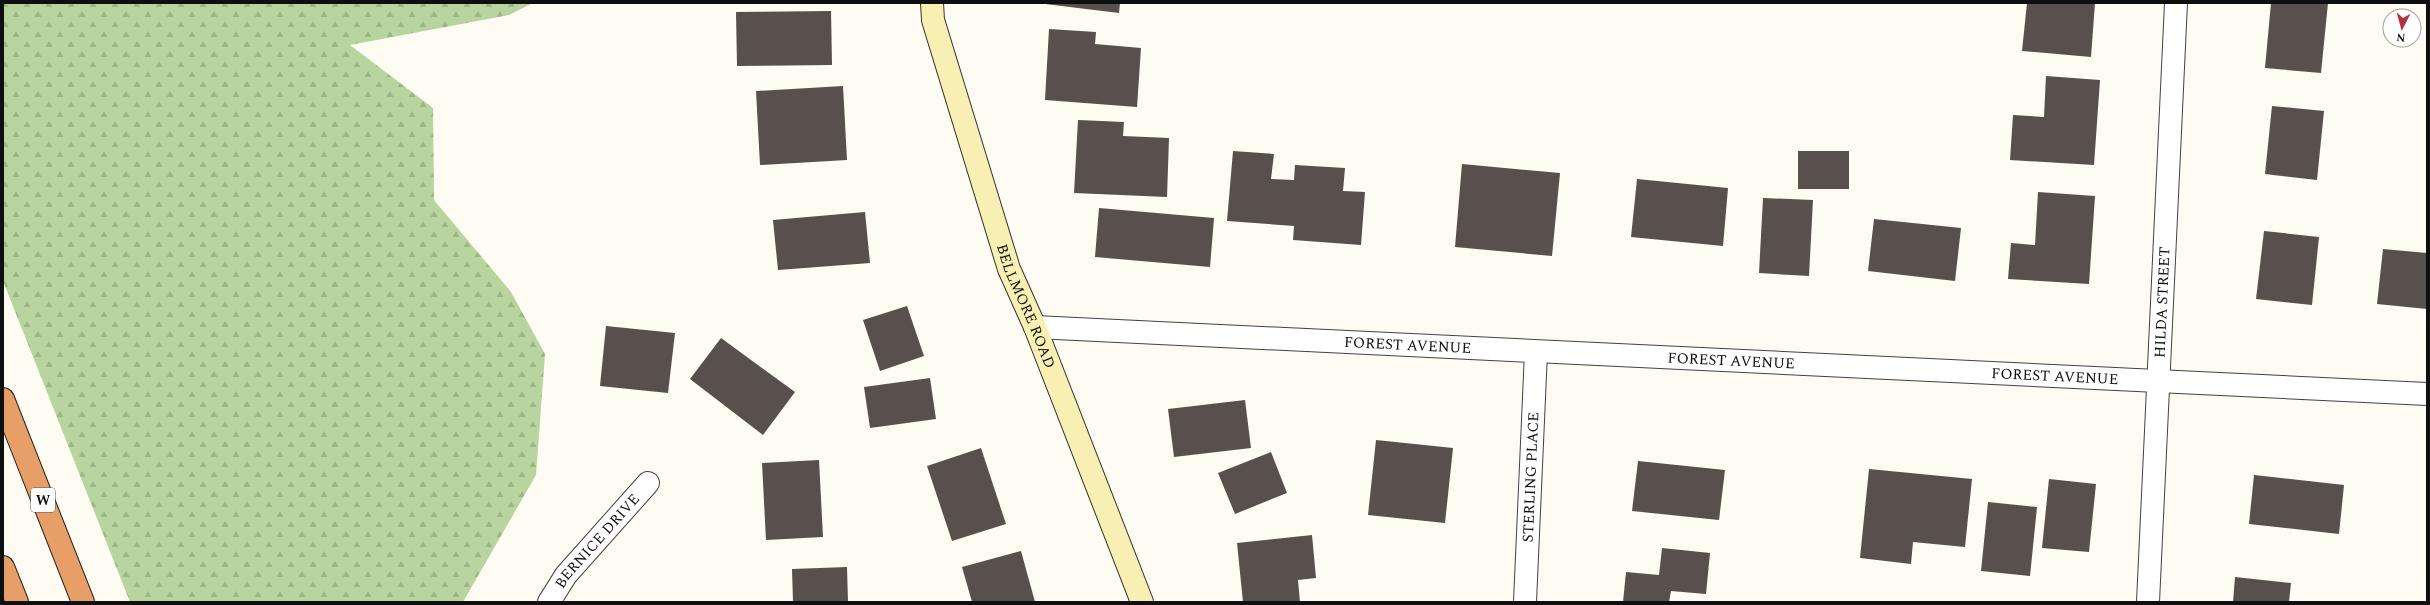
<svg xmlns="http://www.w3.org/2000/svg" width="2430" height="605" viewBox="0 0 2430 605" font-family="Spectral,serif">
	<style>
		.forest { fill: url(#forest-firs) }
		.building { fill: #57504c }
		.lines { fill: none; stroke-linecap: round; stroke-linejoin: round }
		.street-casing { stroke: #424242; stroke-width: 24 }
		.secondary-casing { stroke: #313131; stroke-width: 24 }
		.highway-casing { stroke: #202020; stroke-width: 24 }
		.street { stroke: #fff; stroke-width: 22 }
		.secondary { stroke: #f8efb3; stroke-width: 22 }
		.highway { stroke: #e79f67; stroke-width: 22 }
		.labels { text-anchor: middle; stroke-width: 4; stroke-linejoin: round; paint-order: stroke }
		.shield { fill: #fff; stroke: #575757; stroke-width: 1 }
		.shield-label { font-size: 14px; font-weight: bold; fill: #0f0f0f }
		.street-label { font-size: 15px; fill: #0f0f0f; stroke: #fff }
	</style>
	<defs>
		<pattern id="forest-firs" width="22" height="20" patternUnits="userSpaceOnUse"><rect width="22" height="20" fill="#b8d59f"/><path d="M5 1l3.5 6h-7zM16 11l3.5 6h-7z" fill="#9db688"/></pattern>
	</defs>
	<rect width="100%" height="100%" fill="#fefbf2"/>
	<polygon class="forest" points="3,3 533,3 509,15 350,45 433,108 434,200 511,292 545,354 536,475 463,602 130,602 3,281"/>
	<g class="building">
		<polygon points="1037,3 1120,3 1119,13"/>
		<polygon points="2027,3 2095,3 2091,57 2022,51"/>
		<polygon points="2271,3 2328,3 2321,73 2265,68"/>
		<polygon points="831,11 832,65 737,66 736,12"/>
		<polygon points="1049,29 1096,32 1095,44 1141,48 1137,107 1045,100"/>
		<polygon points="2046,76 2100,80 2094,165 2010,160 2013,115 2044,117"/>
		<polygon points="843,86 847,160 760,165 756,91"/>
		<polygon points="2272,106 2324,111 2317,180 2265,174"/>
		<polygon points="1078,120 1124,122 1123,136 1169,138 1167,197 1074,193"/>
		<polygon points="1233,151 1274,154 1271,179 1294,180 1295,165 1345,168 1343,191 1365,192 1361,245 1293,240 1294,226 1227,221"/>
		<rect x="1798" y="151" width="51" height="38"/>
		<polygon points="1462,164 1560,173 1552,256 1455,247"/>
		<polygon points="1637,179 1728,188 1723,246 1631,237"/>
		<polygon points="2038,192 2095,196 2089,284 2008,279 2011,243 2035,245"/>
		<polygon points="1763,198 1813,200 1809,276 1759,273"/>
		<polygon points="1099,208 1214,218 1210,267 1095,257"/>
		<polygon points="865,212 870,263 778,270 773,220"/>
		<polygon points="1874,219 1961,228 1955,281 1868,271"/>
		<polygon points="2264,231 2319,237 2312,305 2256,299"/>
		<polygon points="2383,249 2427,253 2427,309 2377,304"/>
		<polygon points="907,306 924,356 880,371 863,320"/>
		<polygon points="606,326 675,333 668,393 600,386"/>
		<polygon points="721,338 795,392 763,435 690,379"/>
		<polygon points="930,378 936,419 870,428 864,387"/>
		<polygon points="1245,400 1251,448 1174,457 1168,409"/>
		<polygon points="1376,440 1453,448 1445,523 1368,515"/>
		<polygon points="981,448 1006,524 952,541 927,466"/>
		<polygon points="1271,452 1287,493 1235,514 1218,473"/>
		<polygon points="819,460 823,537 766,540 762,463"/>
		<polygon points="1638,461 1725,470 1719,520 1632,511"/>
		<polygon points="1869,469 1972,479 1965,547 1913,542 1911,564 1860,558"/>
		<polygon points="2254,475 2344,485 2339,534 2249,524"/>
		<polygon points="2049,479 2096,484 2089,552 2042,548"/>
		<polygon points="1988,502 2037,507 2030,576 1981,571"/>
		<polygon points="1312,535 1316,578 1298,580 1300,602 1243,602 1237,543"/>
		<polygon points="1662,548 1710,553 1706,594 1671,591 1669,602 1623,602 1626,572 1659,575"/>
		<polygon points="1021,551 1035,602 972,602 962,567"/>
		<polygon points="847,567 848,602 793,602 792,569"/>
		<polygon points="2235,577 2291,583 2289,602 2233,602"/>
	</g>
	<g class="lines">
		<defs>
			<g id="street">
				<path id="s1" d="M1035 327 2427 394"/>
				<path id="s2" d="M549 602 566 575 648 483"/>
				<path id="s3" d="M1525 602 1536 352"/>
				<path id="s4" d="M2148 602 2176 3"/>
			</g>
			<g id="secondary">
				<path id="s5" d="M932 3 933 20 1009 269 1035 327 1142 602"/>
			</g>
			<g id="highway">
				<polyline points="3,399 83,602"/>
				<polyline points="3,567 17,602"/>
			</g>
		</defs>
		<use href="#street" class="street-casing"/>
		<use href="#secondary" class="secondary-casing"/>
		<use href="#highway" class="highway-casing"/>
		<use href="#street" class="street"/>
		<use href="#secondary" class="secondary"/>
		<use href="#highway" class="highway"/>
	</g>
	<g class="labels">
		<rect class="shield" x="31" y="488" width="24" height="24" rx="3"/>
		<g class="shield-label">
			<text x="43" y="505">W</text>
		</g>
		<g class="street-label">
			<text dy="5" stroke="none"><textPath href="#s4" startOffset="300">HILDA STREET</textPath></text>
			<text dy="5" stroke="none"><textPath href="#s5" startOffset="318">BELLMORE ROAD</textPath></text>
			<text dy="5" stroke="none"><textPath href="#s1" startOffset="373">FOREST AVENUE</textPath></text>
			<text dy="5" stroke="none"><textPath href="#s1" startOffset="697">FOREST AVENUE</textPath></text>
			<text dy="5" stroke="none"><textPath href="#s1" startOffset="1021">FOREST AVENUE</textPath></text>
			<text dy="5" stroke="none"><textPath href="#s3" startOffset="125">STERLING PLACE</textPath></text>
			<text dy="5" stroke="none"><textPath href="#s2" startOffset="78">BERNICE DRIVE</textPath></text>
		</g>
	</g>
	<rect width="2430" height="605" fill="none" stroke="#0f0f0f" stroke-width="8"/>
	<g transform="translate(2402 28) rotate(186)"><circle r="19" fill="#ffffff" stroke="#9f9f9f"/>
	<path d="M0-3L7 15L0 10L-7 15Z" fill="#b3333c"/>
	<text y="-6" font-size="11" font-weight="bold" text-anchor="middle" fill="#0f0f0f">N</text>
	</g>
</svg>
